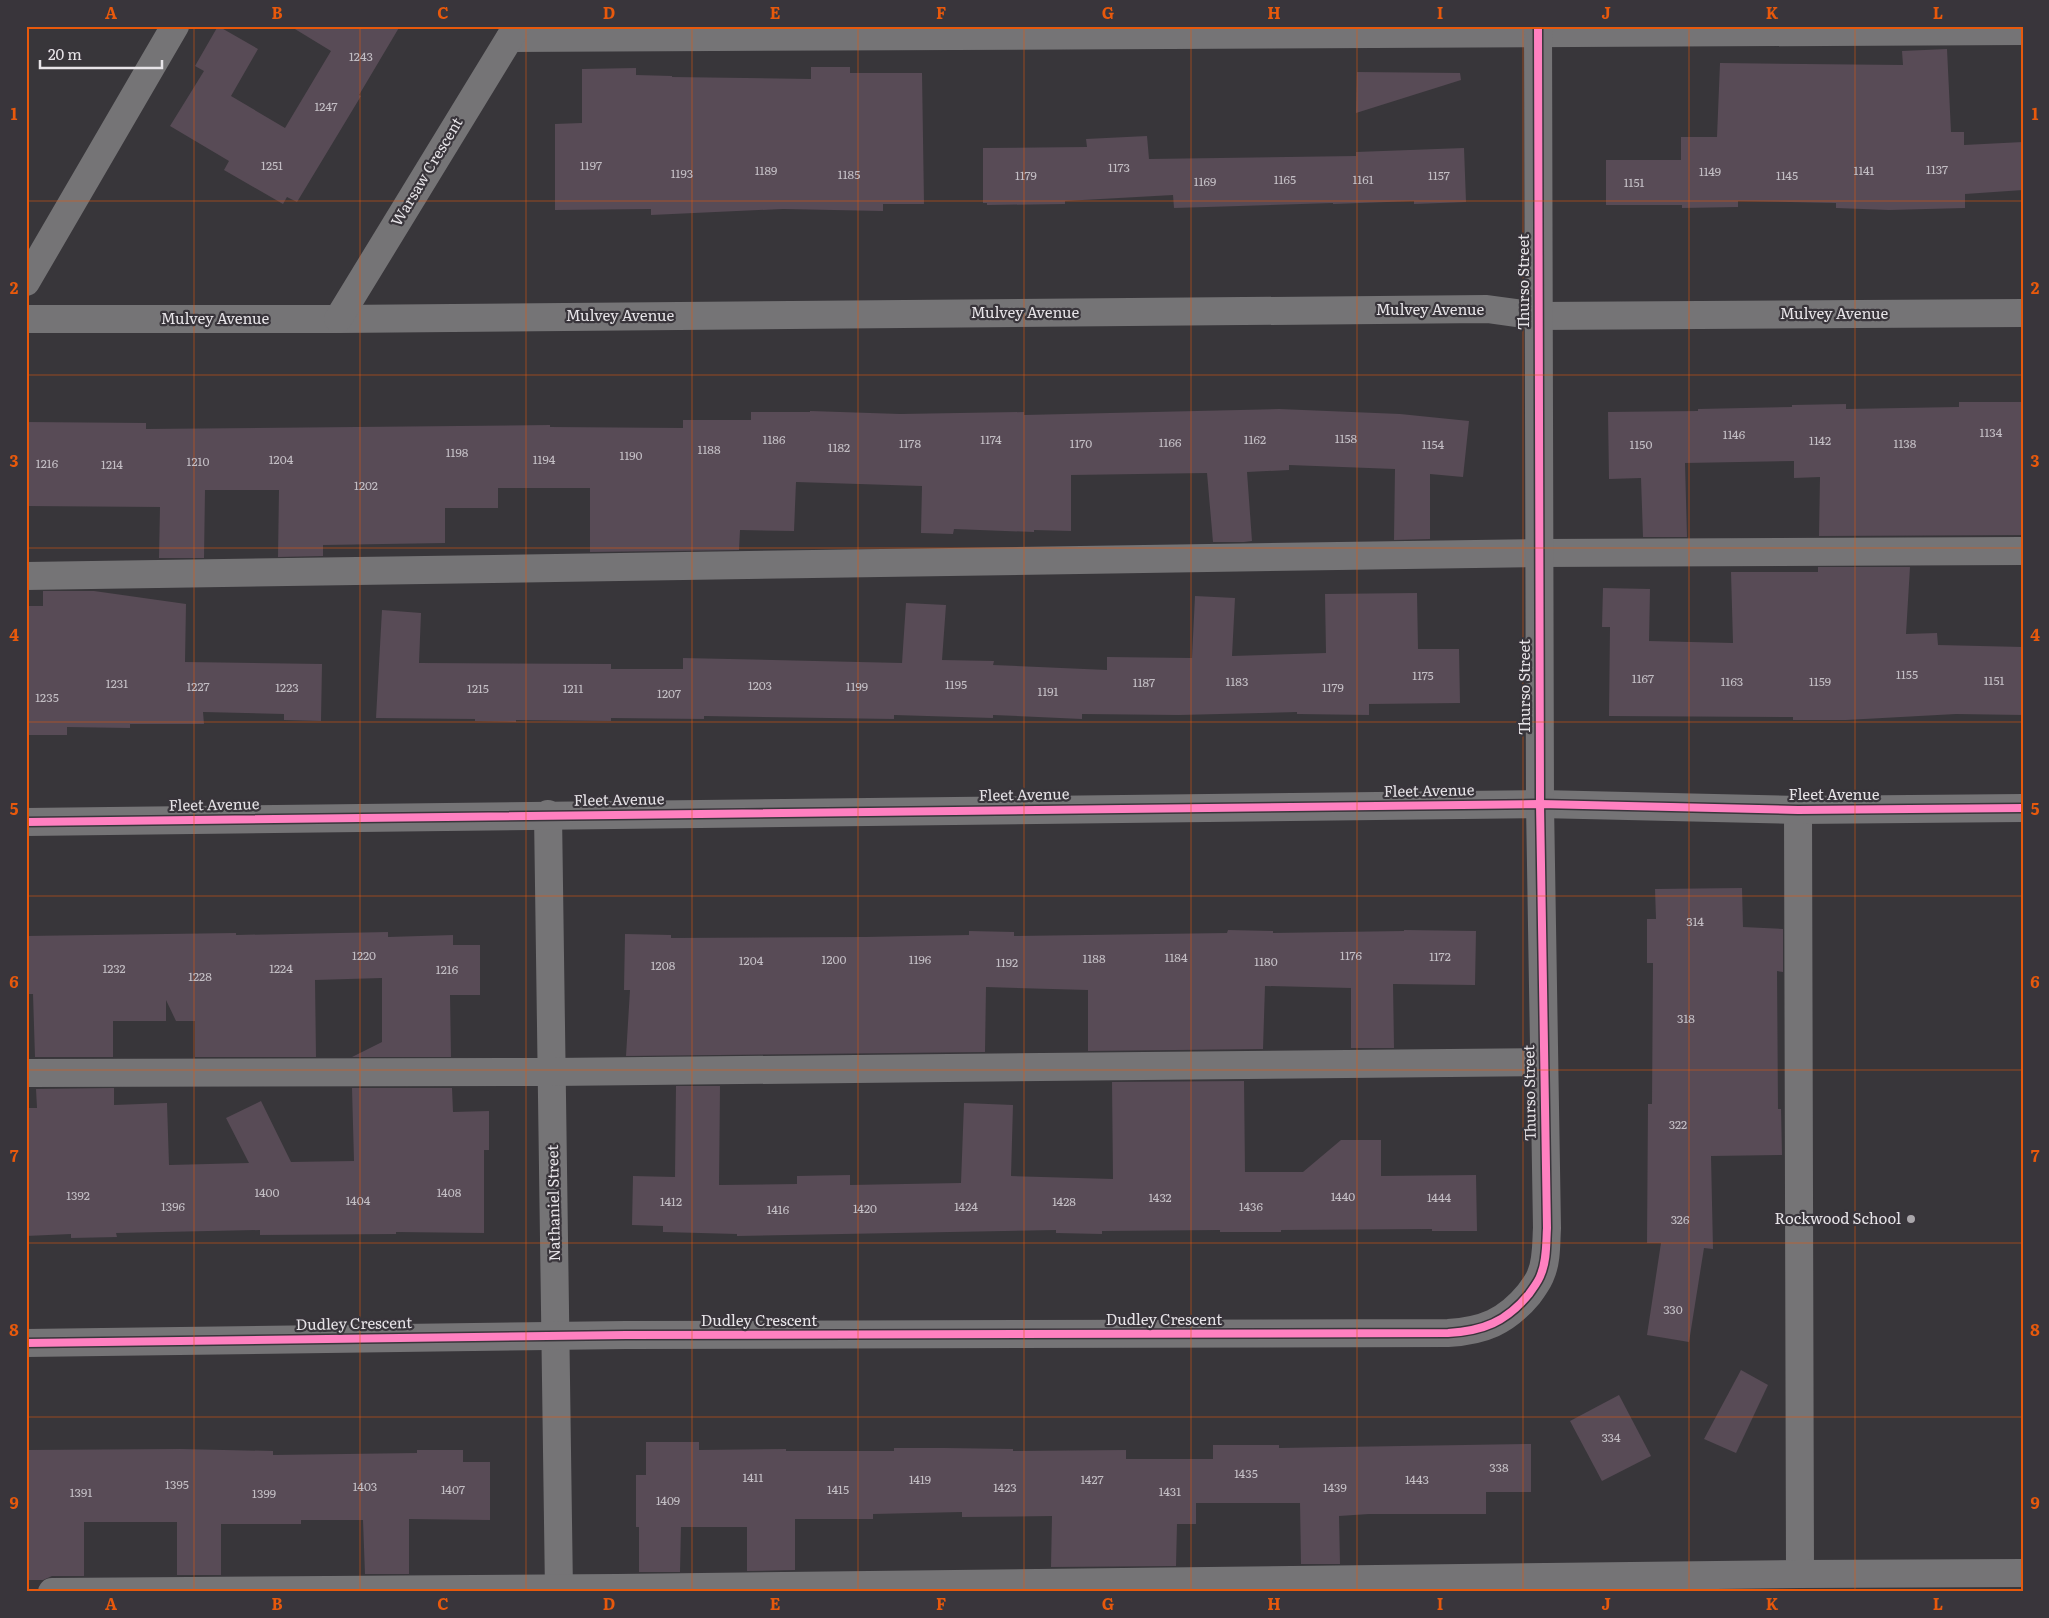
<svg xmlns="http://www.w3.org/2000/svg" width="2049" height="1618" viewBox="0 0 2049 1618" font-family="Literata,serif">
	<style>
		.building { fill: #584b56 }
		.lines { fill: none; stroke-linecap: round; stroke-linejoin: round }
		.minor { stroke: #757476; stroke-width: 28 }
		.cycleway-casing { stroke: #39353b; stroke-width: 11 }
		.cycleway { stroke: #ff80c0; stroke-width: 8 }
		.grid { fill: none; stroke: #e8590c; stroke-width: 1; stroke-opacity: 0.55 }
		.poi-dot { fill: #aaa7ab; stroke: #39353b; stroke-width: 2 }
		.labels { text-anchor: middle; stroke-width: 4.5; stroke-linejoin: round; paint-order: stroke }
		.number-label { font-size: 12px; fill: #c3bec4 }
		.street-label { font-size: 15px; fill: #e7e4e8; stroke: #39353b }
		.poi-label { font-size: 15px; fill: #e7e4e8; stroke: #39353b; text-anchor: end }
		.neatline { fill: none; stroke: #e8590c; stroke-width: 2 }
		.grid-label { font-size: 16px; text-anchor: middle; font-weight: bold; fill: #e8590c }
	</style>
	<rect width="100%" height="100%" fill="#38363a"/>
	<g class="building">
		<polygon points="218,26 258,49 231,96 285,128 331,51 290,26 400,26 359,95 361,96 297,202 287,197 283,204 224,170 229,161 170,126 204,71 195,66"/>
		<polygon points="1947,49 1951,132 1964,132 1964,145 2023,142 2023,190 1965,194 1965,208 1889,210 1836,208 1836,203 1738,201 1738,207 1682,208 1682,205 1606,205 1606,160 1681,160 1681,137 1717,137 1720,63 1903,65 1902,51"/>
		<polygon points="811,67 850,67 850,73 922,73 924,204 883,204 883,211 783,209 651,215 651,209 555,210 555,124 582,123 582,69 636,68 636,75 672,76 672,77 811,79"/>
		<polygon points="1357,72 1460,73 1461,80 1356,113"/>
		<polygon points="1147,136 1149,159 1356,156 1356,152 1464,148 1466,202 1414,204 1414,201 1333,204 1333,203 1174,208 1173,195 1065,201 1065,204 987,205 987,203 983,203 983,148 1087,147 1086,139"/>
		<polygon points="1959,402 2023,402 2023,535 1819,536 1820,477 1794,478 1794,461 1685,463 1687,537 1643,537 1641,478 1609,479 1608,412 1698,411 1698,409 1792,407 1792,405 1846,404 1846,409 1959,407"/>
		<polygon points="1279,409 1400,414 1469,421 1463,477 1430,474 1430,539 1394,540 1395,469 1289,465 1289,470 1247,472 1252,541 1244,542 1213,542 1207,473 1071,475 1071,531 1034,530 1034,532 954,529 953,534 921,533 922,486 796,482 794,531 740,530 739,550 590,552 590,488 498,488 498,508 445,508 445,543 323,545 323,556 278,557 279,490 205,490 204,558 159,558 160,507 26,506 26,422 146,423 146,429 550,425 550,427 683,428 683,420 751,420 751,412 810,412 810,411 900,414 1024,412 1024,415"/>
		<polygon points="1818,567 1910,567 1906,634 1937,633 1938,645 2023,647 2023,715 1956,714 1846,720 1793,720 1793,717 1609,716 1610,627 1602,627 1603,588 1650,589 1649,641 1733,643 1731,572 1818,572"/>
		<polygon points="43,591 94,591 186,604 185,662 322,664 321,721 284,720 284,714 203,712 204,724 130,724 130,728 67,727 67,735 26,735 26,606 43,606"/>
		<polygon points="1417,593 1418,649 1459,649 1460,703 1369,704 1369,715 1297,714 1297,712 1179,715 1082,714 1082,719 993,715 993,718 894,715 894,719 704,716 704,719 611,718 611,721 516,720 516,722 475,721 475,719 376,718 382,610 421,613 419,663 611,664 611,669 683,669 683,658 902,663 906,603 946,605 942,660 994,661 993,665 1107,670 1107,657 1192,658 1195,596 1235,598 1232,656 1326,653 1325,594"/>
		<polygon points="1742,888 1743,927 1783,929 1783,972 1777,971 1778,1109 1781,1109 1782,1155 1711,1156 1713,1249 1704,1248 1689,1342 1647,1335 1661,1243 1647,1243 1648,1104 1652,1104 1653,963 1647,963 1647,919 1656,919 1655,889"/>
		<polygon points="1228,930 1273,931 1273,933 1404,931 1404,930 1476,931 1475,985 1393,984 1394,1048 1351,1048 1351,988 1265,986 1263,1049 1088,1051 1088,990 986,987 985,1052 626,1056 630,990 624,990 625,934 671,935 671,938 865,937 969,935 969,931 1014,932 1014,936 1227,933"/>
		<polygon points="388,932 388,937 453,935 453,945 480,945 480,995 450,995 451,1057 352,1057 382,1042 382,978 315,980 316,1057 195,1057 195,1021 176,1021 166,1000 166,1021 113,1021 113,1057 35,1057 33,994 26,994 26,936 236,933 236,935"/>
		<polygon points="1244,1081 1245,1172 1303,1172 1341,1140 1381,1140 1381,1176 1476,1175 1477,1231 1432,1231 1432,1229 1281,1230 1281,1232 1220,1232 1220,1230 1102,1231 1102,1234 1056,1233 1056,1230 737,1236 737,1234 663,1232 663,1226 632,1225 633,1176 675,1177 676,1086 720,1086 719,1185 797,1184 797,1176 850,1175 850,1185 961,1183 964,1103 1013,1105 1011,1176 1113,1179 1112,1082"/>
		<polygon points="114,1088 114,1105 167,1103 169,1165 249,1163 226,1118 261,1101 291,1162 354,1161 352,1088 452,1088 453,1112 489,1111 489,1150 484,1150 484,1233 396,1232 396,1234 260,1235 260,1230 116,1233 117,1237 71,1238 71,1234 26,1236 26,1108 37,1108 36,1089"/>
		<polygon points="1741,1370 1768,1385 1736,1453 1704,1439"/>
		<polygon points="1619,1395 1651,1456 1602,1481 1570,1421"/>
		<polygon points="646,1442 699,1442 699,1450 786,1449 786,1451 894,1451 894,1448 945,1448 1013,1449 1013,1451 1126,1450 1126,1459 1213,1459 1213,1445 1279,1445 1279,1448 1531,1444 1531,1492 1486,1492 1486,1514 1369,1514 1339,1516 1340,1564 1301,1564 1300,1503 1196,1503 1196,1524 1177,1524 1176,1566 1051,1567 1052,1516 962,1517 962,1512 873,1514 873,1519 795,1519 795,1570 747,1571 747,1527 681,1527 680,1572 639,1572 639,1527 636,1527 636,1475 646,1475"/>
		<polygon points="180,1449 273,1451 273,1455 417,1453 417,1450 463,1450 463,1462 490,1462 490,1520 409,1519 409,1574 365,1574 363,1520 301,1520 301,1524 221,1524 221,1575 177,1575 177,1522 84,1522 84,1576 52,1576 43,1580 26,1580 26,1450"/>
	</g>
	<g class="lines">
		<g class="minor">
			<polyline points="510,38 2023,31"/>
			<polyline points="26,282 175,26"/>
			<polyline points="26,319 338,319 1487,309 1538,316 2023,313"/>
			<polyline points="338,319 517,26"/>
			<polyline points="26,576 1539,553 2023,551"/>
			<polyline points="1798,810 1800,1574"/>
			<polyline points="548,814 559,1592"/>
			<polyline points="26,822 1540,804 1798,810 2023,808"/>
			<polyline points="26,1073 552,1072 1543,1062"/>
			<path d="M26 1343 626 1335 1448 1333C1483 1331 1506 1322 1529 1294 1533 1288 1539 1281 1541 1274 1547 1260 1546 1243 1547 1228L1540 804 1538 26"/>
			<polyline points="52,1592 617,1588 1800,1574 2023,1573"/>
		</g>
		<defs>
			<g id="cycleway">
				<polyline points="26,822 1540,804 1798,810 2023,808"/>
				<path d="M26 1343 626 1335 1448 1333C1483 1331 1506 1322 1529 1294 1533 1288 1539 1281 1541 1274 1547 1260 1546 1243 1547 1228L1540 804 1538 26"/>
			</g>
		</defs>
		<use href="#cycleway" class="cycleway-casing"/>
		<use href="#cycleway" class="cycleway"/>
	</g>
	<path class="grid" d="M194 26V1592M360 26V1592M526 26V1592M692 26V1592M858 26V1592M1024 26V1592M1191 26V1592M1357 26V1592M1523 26V1592M1689 26V1592M1855 26V1592M26 201H2023M26 375H2023M26 548H2023M26 722H2023M26 896H2023M26 1070H2023M26 1243H2023M26 1417H2023"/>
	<circle class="poi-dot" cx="1911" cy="1219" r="5"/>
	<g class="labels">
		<g class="number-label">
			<text x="361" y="61">1243</text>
			<text x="326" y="111">1247</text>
			<text x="272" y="170">1251</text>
			<text x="591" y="170">1197</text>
			<text x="1119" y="172">1173</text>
			<text x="1937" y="174">1137</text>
			<text x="766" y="175">1189</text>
			<text x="1864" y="175">1141</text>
			<text x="1710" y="176">1149</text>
			<text x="682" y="178">1193</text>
			<text x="849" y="179">1185</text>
			<text x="1026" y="180">1179</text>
			<text x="1439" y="180">1157</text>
			<text x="1787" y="180">1145</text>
			<text x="1285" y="184">1165</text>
			<text x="1363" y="184">1161</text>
			<text x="1205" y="186">1169</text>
			<text x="1634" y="187">1151</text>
			<text x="1991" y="437">1134</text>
			<text x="1734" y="439">1146</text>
			<text x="1346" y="443">1158</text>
			<text x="774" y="444">1186</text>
			<text x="991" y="444">1174</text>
			<text x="1255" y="444">1162</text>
			<text x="1820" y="445">1142</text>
			<text x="1170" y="447">1166</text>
			<text x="910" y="448">1178</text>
			<text x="1081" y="448">1170</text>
			<text x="1905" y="448">1138</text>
			<text x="1433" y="449">1154</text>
			<text x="1641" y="449">1150</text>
			<text x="839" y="452">1182</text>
			<text x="709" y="454">1188</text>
			<text x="457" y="457">1198</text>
			<text x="631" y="460">1190</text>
			<text x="281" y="464">1204</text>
			<text x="544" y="464">1194</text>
			<text x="198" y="466">1210</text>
			<text x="47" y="468">1216</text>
			<text x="112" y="469">1214</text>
			<text x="366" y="490">1202</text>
			<text x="1907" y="679">1155</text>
			<text x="1423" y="680">1175</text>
			<text x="1643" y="683">1167</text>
			<text x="1994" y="685">1151</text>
			<text x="1237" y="686">1183</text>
			<text x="1732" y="686">1163</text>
			<text x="1820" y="686">1159</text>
			<text x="1144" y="687">1187</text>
			<text x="117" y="688">1231</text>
			<text x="956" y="689">1195</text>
			<text x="760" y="690">1203</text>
			<text x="198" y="691">1227</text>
			<text x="857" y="691">1199</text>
			<text x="287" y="692">1223</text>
			<text x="1333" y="692">1179</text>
			<text x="478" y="693">1215</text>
			<text x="573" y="693">1211</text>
			<text x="1048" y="696">1191</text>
			<text x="669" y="698">1207</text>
			<text x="47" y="702">1235</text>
			<text x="1695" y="926">314</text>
			<text x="364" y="960">1220</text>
			<text x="1351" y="960">1176</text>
			<text x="1440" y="961">1172</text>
			<text x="1176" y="962">1184</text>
			<text x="1094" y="963">1188</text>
			<text x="834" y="964">1200</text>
			<text x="920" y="964">1196</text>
			<text x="751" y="965">1204</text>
			<text x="1266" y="966">1180</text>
			<text x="1007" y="967">1192</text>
			<text x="663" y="970">1208</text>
			<text x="114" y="973">1232</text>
			<text x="281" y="973">1224</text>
			<text x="447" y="974">1216</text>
			<text x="200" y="981">1228</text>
			<text x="1686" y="1023">318</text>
			<text x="1678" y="1129">322</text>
			<text x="267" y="1197">1400</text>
			<text x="449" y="1197">1408</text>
			<text x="78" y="1200">1392</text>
			<text x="1343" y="1201">1440</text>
			<text x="1160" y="1202">1432</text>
			<text x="1439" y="1202">1444</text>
			<text x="358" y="1205">1404</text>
			<text x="671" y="1206">1412</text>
			<text x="1064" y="1206">1428</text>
			<text x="173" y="1211">1396</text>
			<text x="966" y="1211">1424</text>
			<text x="1251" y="1211">1436</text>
			<text x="865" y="1213">1420</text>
			<text x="778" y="1214">1416</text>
			<text x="1680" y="1224">326</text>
			<text x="1673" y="1314">330</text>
			<text x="1611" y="1442">334</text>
			<text x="1499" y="1472">338</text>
			<text x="1246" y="1478">1435</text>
			<text x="753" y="1482">1411</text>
			<text x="920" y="1484">1419</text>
			<text x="1092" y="1484">1427</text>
			<text x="1417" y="1484">1443</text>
			<text x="177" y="1489">1395</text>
			<text x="365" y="1491">1403</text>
			<text x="1005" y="1492">1423</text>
			<text x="1335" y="1492">1439</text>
			<text x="453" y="1494">1407</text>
			<text x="838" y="1494">1415</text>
			<text x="1170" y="1496">1431</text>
			<text x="81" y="1497">1391</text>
			<text x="264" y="1498">1399</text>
			<text x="668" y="1505">1409</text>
		</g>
		<g class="street-label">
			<text transform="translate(427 172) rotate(-59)" y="5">Warsaw Crescent</text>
			<text transform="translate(1524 282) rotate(-90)" y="5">Thurso Street</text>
			<text x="1430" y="315">Mulvey Avenue</text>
			<text x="1025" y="318">Mulvey Avenue</text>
			<text x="1834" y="319">Mulvey Avenue</text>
			<text x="620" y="321">Mulvey Avenue</text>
			<text x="215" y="324">Mulvey Avenue</text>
			<text transform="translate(1525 687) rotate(-90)" y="5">Thurso Street</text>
			<text transform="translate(1429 791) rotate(-1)" y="5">Fleet Avenue</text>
			<text transform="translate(1024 795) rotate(-1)" y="5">Fleet Avenue</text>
			<text x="1834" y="800">Fleet Avenue</text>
			<text transform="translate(619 800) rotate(-1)" y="5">Fleet Avenue</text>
			<text transform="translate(214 805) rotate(-1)" y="5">Fleet Avenue</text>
			<text transform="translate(1530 1093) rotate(-91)" y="5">Thurso Street</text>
			<text transform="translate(554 1203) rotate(-91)" y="5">Nathaniel Street</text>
			<text x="1164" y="1325">Dudley Crescent</text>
			<text x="759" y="1326">Dudley Crescent</text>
			<text transform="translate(354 1324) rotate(-1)" y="5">Dudley Crescent</text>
		</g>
		<g class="poi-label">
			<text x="1901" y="1224">Rockwood School</text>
		</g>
	</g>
	<rect width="2049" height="1618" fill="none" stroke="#39353b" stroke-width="55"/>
	<path d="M40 60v8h122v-8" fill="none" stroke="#e7e4e8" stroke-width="2.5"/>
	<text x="48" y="60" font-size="15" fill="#e7e4e8" stroke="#39353b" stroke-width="4" paint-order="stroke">20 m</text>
	<rect x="28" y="28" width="1994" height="1562" class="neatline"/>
	<g class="grid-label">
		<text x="111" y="19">A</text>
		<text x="277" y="19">B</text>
		<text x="443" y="19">C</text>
		<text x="609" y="19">D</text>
		<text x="775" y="19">E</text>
		<text x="941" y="19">F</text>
		<text x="1108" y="19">G</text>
		<text x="1274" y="19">H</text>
		<text x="1440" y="19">I</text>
		<text x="1606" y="19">J</text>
		<text x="1772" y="19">K</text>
		<text x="1938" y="19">L</text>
		<text x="14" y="120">1</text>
		<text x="2035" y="120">1</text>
		<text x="14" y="294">2</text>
		<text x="2035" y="294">2</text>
		<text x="14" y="467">3</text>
		<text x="2035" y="467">3</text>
		<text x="14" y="641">4</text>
		<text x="2035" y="641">4</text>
		<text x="14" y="815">5</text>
		<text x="2035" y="815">5</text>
		<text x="14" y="988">6</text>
		<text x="2035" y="988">6</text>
		<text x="14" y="1162">7</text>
		<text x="2035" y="1162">7</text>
		<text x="14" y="1336">8</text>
		<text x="2035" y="1336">8</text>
		<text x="14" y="1509">9</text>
		<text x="2035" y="1509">9</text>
		<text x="111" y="1610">A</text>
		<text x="277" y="1610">B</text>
		<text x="443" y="1610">C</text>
		<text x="609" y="1610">D</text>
		<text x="775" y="1610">E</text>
		<text x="941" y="1610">F</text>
		<text x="1108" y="1610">G</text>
		<text x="1274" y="1610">H</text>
		<text x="1440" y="1610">I</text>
		<text x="1606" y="1610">J</text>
		<text x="1772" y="1610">K</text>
		<text x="1938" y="1610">L</text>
	</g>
</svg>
